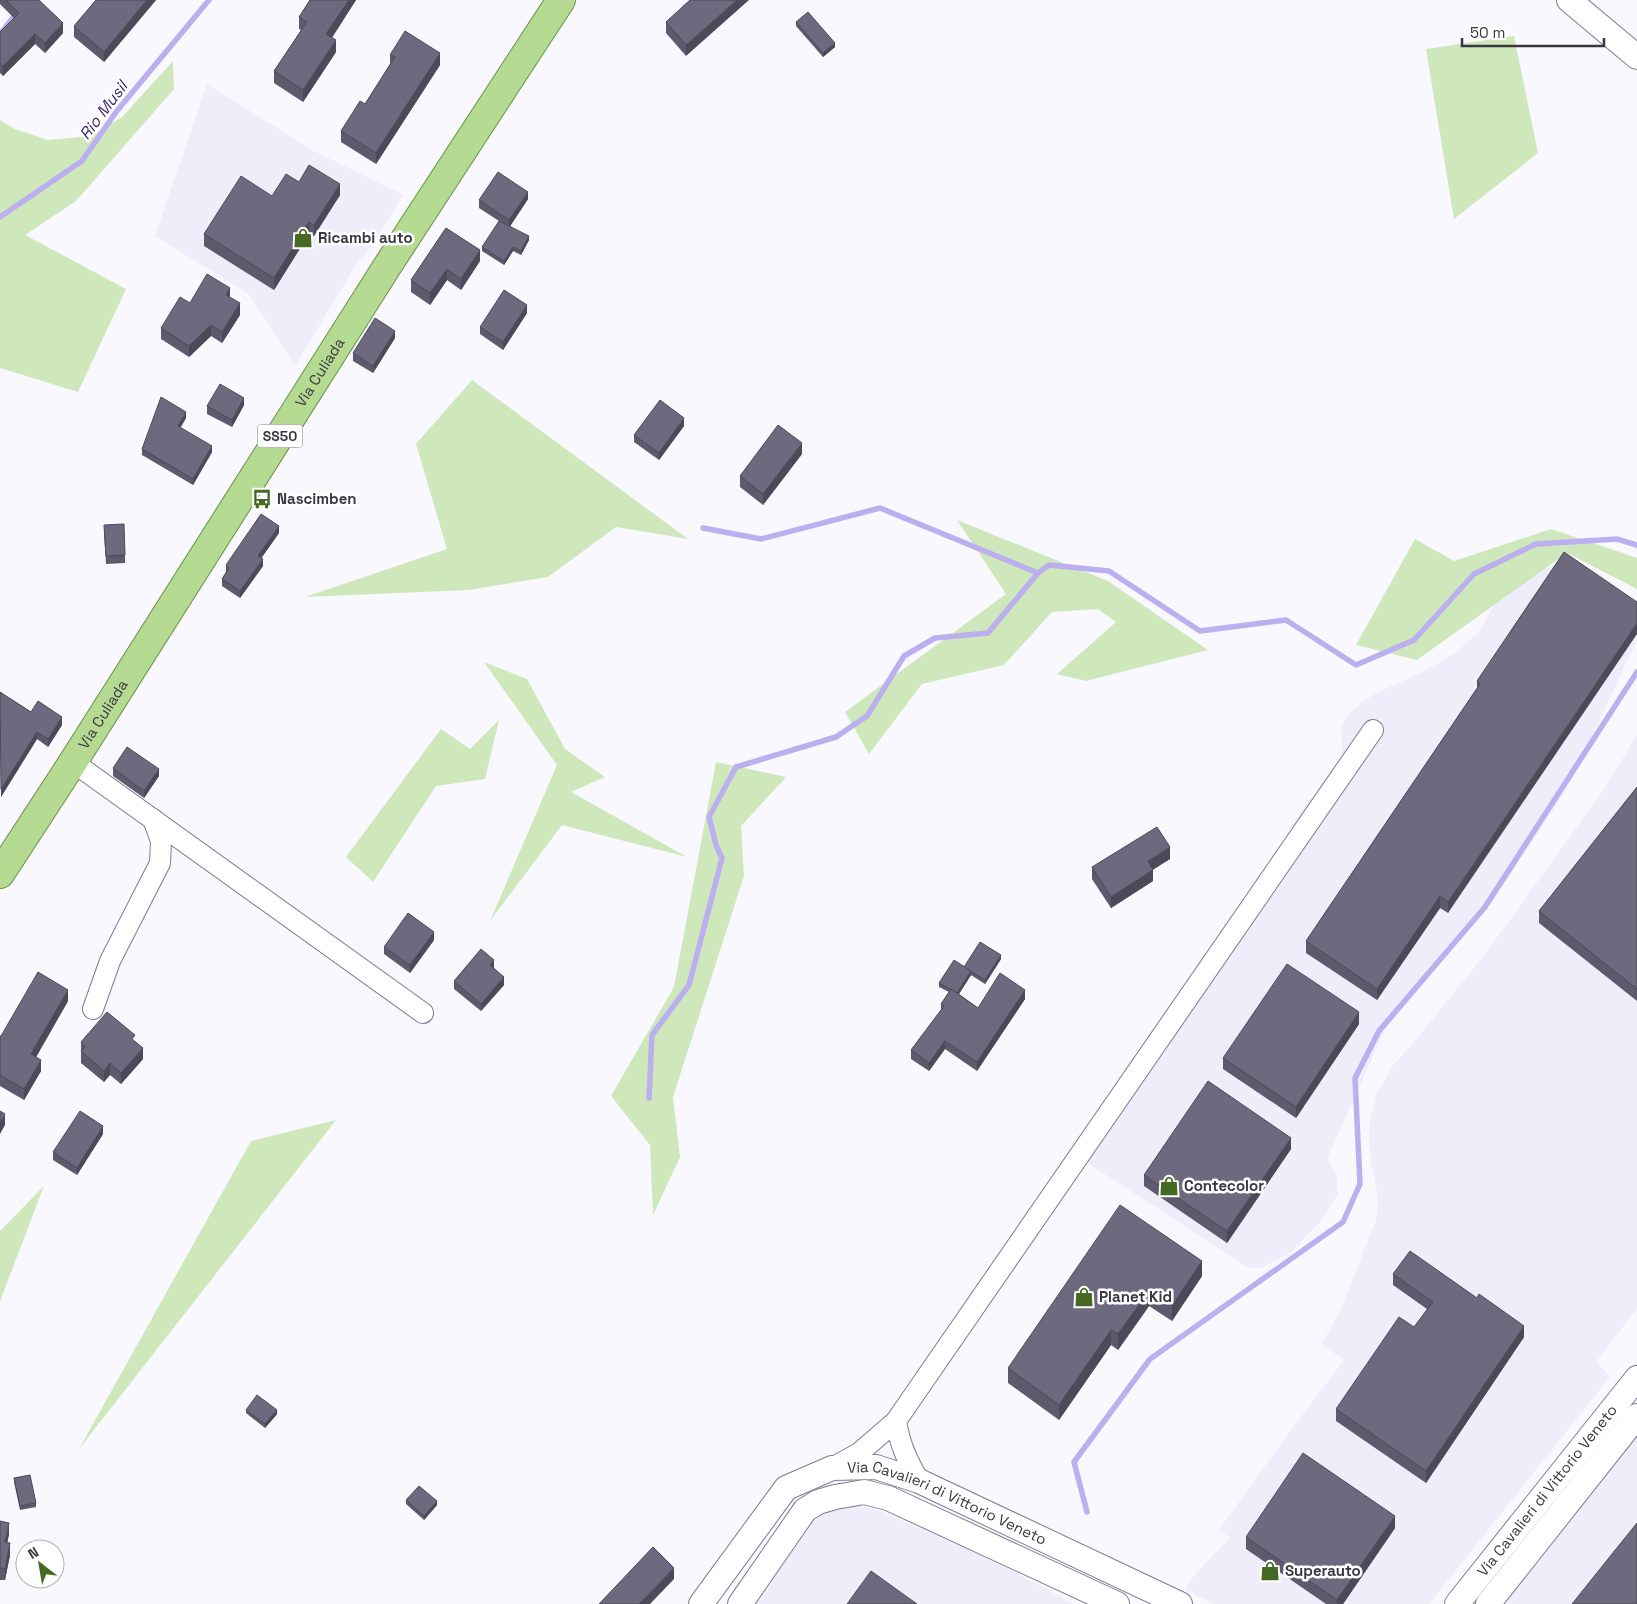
<svg xmlns="http://www.w3.org/2000/svg" width="1637" height="1604" viewBox="0 0 1637 1604" font-family="'Space Grotesk',sans-serif">
	<style>
		.built { fill: #efedfa }
		.green { fill: #cee8bc }
		.lines { fill: none; stroke-linecap: round; stroke-linejoin: round }
		.stream { stroke: #bcafef; stroke-width: 5.5 }
		.minor-casing { stroke: #7f7a91; stroke-width: 22 }
		.tertiary-casing { stroke: #7f7a91; stroke-width: 26 }
		.primary-casing { stroke: #699146; stroke-width: 30 }
		.minor { stroke: #fff; stroke-width: 20 }
		.tertiary { stroke: #fff; stroke-width: 24 }
		.primary { stroke: #b5da92; stroke-width: 28 }
		.wall { fill: #5e5a6d }
		.shaded-wall { fill: #4c4a59 }
		.building { fill: #6d697f; stroke: #4c4a59 }
		.labels { text-anchor: middle; stroke-width: 5; stroke-linejoin: round; paint-order: stroke }
		.shield { fill: #fff; stroke: #74737a; stroke-width: 1 }
		.shield-label { font-size: 14px; font-weight: bold; fill: #393741 }
		.poi-label { font-size: 15px; font-weight: bold; fill: #393741; stroke: #fff; text-anchor: start }
		.street-label { font-size: 15px; fill: #393741; stroke: #fff }
		.water-label { font-size: 16px; font-style: italic; fill: #3c246d; stroke: #fff }
	</style>
	<rect width="100%" height="100%" fill="#f9f8fe"/>
	<g class="built">
		<polygon points="207,84 312,150 403,195 369,250 357,263 295,366 249,294 155,236"/>
		<polygon points="1564,564 1637,614 1637,640 1575,773 1552,812 1501,888 1461,938 1388,1023 1327,1159 1337,1174 1338,1194 1321,1221 1289,1254 1260,1268 1247,1267 1080,1158 1303,835 1290,827 1342,756 1342,738 1341,729 1347,716 1363,701 1379,692 1428,669 1455,653 1479,632 1491,610 1505,589 1534,571"/>
		<polygon points="1637,735 1637,1308 1596,1362 1610,1377 1429,1604 1214,1604 1186,1591 1187,1585 1199,1570 1230,1538 1219,1530 1293,1427 1344,1360 1321,1344 1339,1314 1376,1220 1378,1203 1377,1191 1371,1164 1369,1139 1370,1119 1376,1095 1394,1064 1409,1048 1483,957 1602,792"/>
		<polygon points="1637,1428 1637,1604 1497,1604"/>
		<polygon points="859,1505 880,1511 965,1548 1005,1567 1074,1604 747,1604 803,1522 840,1506"/>
	</g>
	<g class="green">
		<polygon points="1514,36 1538,153 1454,219 1426,49"/>
		<polygon points="173,61 174,89 76,201 25,235 126,289 78,392 0,368 0,120 15,129 48,140 91,136 122,117"/>
		<polygon points="472,380 688,539 616,527 548,577 469,590 305,597 447,549 416,444"/>
		<polygon points="957,520 1108,581 1208,650 1086,681 1057,674 1116,622 1098,609 1052,612 1004,665 922,684 869,754 845,712 1006,594"/>
		<polygon points="1551,529 1637,558 1637,589 1567,553 1417,660 1356,645 1415,539 1454,561"/>
		<polygon points="484,662 527,679 565,749 605,777 571,792 687,857 562,825 490,921 557,765"/>
		<polygon points="499,720 485,779 436,786 373,882 346,857 441,729 470,749"/>
		<polygon points="716,762 786,777 741,826 744,876 673,1097 680,1157 653,1215 650,1145 611,1096 674,987"/>
		<polygon points="336,1120 79,1449 251,1141"/>
		<polygon points="44,1186 0,1301 0,1231"/>
	</g>
	<g class="lines">
		<g class="stream">
			<polyline points="0,34 15,15"/>
			<polyline points="0,217 82,161 116,112 209,0"/>
			<polyline points="703,528 761,539 880,508 1038,573"/>
			<polyline points="649,1098 652,1035 689,985 722,858 716,845 709,817 736,767 836,737 867,716 904,656 935,638 988,633 1038,573 1049,565 1109,571 1200,631 1286,620 1356,665 1414,640 1474,574 1536,544 1617,539 1637,545"/>
			<polyline points="1087,1512 1074,1462 1150,1359 1343,1222 1360,1184 1355,1078 1379,1031 1485,907 1637,672"/>
		</g>
		<defs>
			<g id="minor">
				<polyline points="73,762 423,1013"/>
				<polyline points="93,1009 110,961 160,863 161,841 153,819"/>
				<polyline points="896,1421 1373,730"/>
				<path d="M832 1468 859 1453 896 1421C900 1445 907 1460 919 1481"/>
			</g>
			<g id="tertiary">
				<polyline points="1569,0 1637,57"/>
				<path id="s1" d="M701 1604 786 1488 832 1468 876 1467 919 1481 1180 1604"/>
				<polyline points="740,1604 805,1510 818,1502 835,1497 864,1492 888,1498 1117,1604"/>
				<path id="s2" d="M1457 1604 1637 1378"/>
				<polyline points="1488,1604 1637,1416"/>
			</g>
			<g id="primary">
				<path id="s3" d="M0 874 73 762 388 265 561 0"/>
			</g>
		</defs>
		<use href="#minor" class="minor-casing"/>
		<use href="#tertiary" class="tertiary-casing"/>
		<use href="#primary" class="primary-casing"/>
		<use href="#minor" class="minor"/>
		<use href="#tertiary" class="tertiary"/>
		<use href="#primary" class="primary"/>
	</g>
	<g class="wall">
		<polygon points="0,0 39,0 63,33 45,53 35,44 3,76 0,73 0,32 14,18 0,4"/>
		<polygon points="96,0 156,0 104,62 74,37 74,26"/>
		<polygon points="310,0 356,0 332,38 336,52 303,102 274,83 274,71 301,30 299,29 299,17"/>
		<polygon points="690,0 686,56 666,33 666,22"/>
		<polygon points="796,22 835,47 823,57 796,26"/>
		<polygon points="390,55 440,65 376,164 341,142 341,131 365,104 390,64"/>
		<polygon points="299,182 340,195 314,236 309,234 274,290 204,246 204,234 272,196"/>
		<polygon points="528,199 510,226 529,240 521,255 513,251 504,265 482,251 482,247 499,221 479,208 479,200"/>
		<polygon points="446,228 480,261 461,290 447,280 430,305 411,292 411,280"/>
		<polygon points="230,297 240,315 222,343 211,336 189,357 161,339 161,328 190,303"/>
		<polygon points="527,313 503,350 480,334 480,327"/>
		<polygon points="395,338 373,373 353,361 353,353"/>
		<polygon points="244,405 232,427 207,414 207,406"/>
		<polygon points="186,418 180,428 212,452 193,485 142,455 142,449"/>
		<polygon points="684,426 659,460 634,442 634,435"/>
		<polygon points="802,454 763,505 740,487 740,476"/>
		<polygon points="104,533 125,555 125,563 106,564"/>
		<polygon points="279,533 261,558 263,566 240,598 222,586 222,579 226,572 226,565"/>
		<polygon points="1564,552 1448,913 1440,908 1377,1000 1306,953 1306,941 1477,688 1477,681"/>
		<polygon points="0,692 31,712 62,725 48,747 37,739 1,797"/>
		<polygon points="113,768 159,776 144,798 113,776"/>
		<polygon points="1637,787 1637,1001 1539,923 1539,911"/>
		<polygon points="1170,859 1153,869 1153,881 1111,908 1092,879 1092,867"/>
		<polygon points="434,940 410,973 384,954 384,947"/>
		<polygon points="1001,959 985,984 971,975 959,994 978,1008 1025,999 977,1071 945,1049 929,1071 911,1059 911,1050 941,1010 941,1004 949,992 939,987 939,983 964,967"/>
		<polygon points="494,968 504,985 481,1011 454,989 454,981"/>
		<polygon points="68,1001 36,1057 41,1071 24,1100 0,1086 0,1036 1,1036"/>
		<polygon points="1359,1024 1296,1118 1223,1069 1223,1058"/>
		<polygon points="135,1041 143,1059 121,1084 110,1075 104,1082 81,1063 81,1042"/>
		<polygon points="103,1134 77,1175 53,1160 53,1152"/>
		<polygon points="1291,1149 1227,1243 1144,1186 1144,1175"/>
		<polygon points="1202,1261 1202,1276 1172,1321 1149,1306 1118,1350 1111,1345 1059,1420 1008,1383 1008,1368"/>
		<polygon points="1393,1274 1524,1337 1426,1483 1336,1421 1336,1409 1414,1327 1427,1309 1393,1285"/>
		<polygon points="246,1410 277,1414 265,1428 246,1413"/>
		<polygon points="14,1478 36,1503 36,1507 20,1510 14,1482"/>
		<polygon points="406,1500 437,1505 424,1520 406,1504"/>
		<polygon points="0,1521 9,1534 7,1543 10,1555 5,1580 0,1580"/>
		<polygon points="1395,1528 1343,1604 1326,1604 1246,1549 1246,1537"/>
	</g>
	<g class="shaded-wall">
		<polygon points="147,0 156,0 104,62 104,52"/>
		<polygon points="349,0 356,0 326,46 326,34"/>
		<polygon points="737,0 749,0 686,56 686,45"/>
		<polygon points="63,23 63,33 45,53 45,43"/>
		<polygon points="35,34 35,44 3,76 3,66"/>
		<polygon points="336,40 336,52 303,102 303,90"/>
		<polygon points="835,43 835,47 823,57 823,53"/>
		<polygon points="440,53 440,65 376,164 376,153"/>
		<polygon points="340,184 340,195 314,236 314,225"/>
		<polygon points="528,192 528,199 509,228 509,220"/>
		<polygon points="309,222 309,234 274,290 274,278"/>
		<polygon points="529,236 529,240 521,255 521,251"/>
		<polygon points="513,247 513,251 504,265 504,261"/>
		<polygon points="480,250 480,261 461,290 461,279"/>
		<polygon points="447,269 447,280 430,305 430,293"/>
		<polygon points="230,288 230,300 226,295"/>
		<polygon points="240,303 240,315 222,343 222,332"/>
		<polygon points="527,305 527,313 503,350 503,342"/>
		<polygon points="211,325 211,336 189,357 189,346"/>
		<polygon points="395,331 395,338 373,373 373,366"/>
		<polygon points="244,398 244,405 232,427 232,420"/>
		<polygon points="186,412 186,418 178,432 178,426"/>
		<polygon points="684,418 684,426 659,460 659,453"/>
		<polygon points="802,443 802,454 763,505 763,494"/>
		<polygon points="212,446 212,452 193,485 193,479"/>
		<polygon points="279,526 279,533 258,563 258,556"/>
		<polygon points="263,559 263,566 240,598 240,591"/>
		<polygon points="1637,623 1637,634 1448,913 1448,902"/>
		<polygon points="62,717 62,725 48,747 48,739"/>
		<polygon points="37,732 37,739 1,797 1,789"/>
		<polygon points="159,769 159,776 144,798 144,791"/>
		<polygon points="1170,847 1170,859 1148,873 1148,861"/>
		<polygon points="1153,870 1153,881 1111,908 1111,897"/>
		<polygon points="1440,896 1440,908 1377,1000 1377,989"/>
		<polygon points="434,932 434,940 410,973 410,965"/>
		<polygon points="1001,955 1001,959 985,984 985,980"/>
		<polygon points="494,960 494,968 490,973 490,965"/>
		<polygon points="971,971 971,975 957,997 957,994"/>
		<polygon points="504,977 504,985 481,1011 481,1004"/>
		<polygon points="68,990 68,1001 31,1066 31,1054"/>
		<polygon points="1025,990 1025,999 977,1071 977,1062"/>
		<polygon points="1359,1012 1359,1024 1296,1118 1296,1107"/>
		<polygon points="945,1041 945,1049 929,1071 929,1063"/>
		<polygon points="143,1048 143,1059 121,1084 121,1073"/>
		<polygon points="41,1060 41,1071 24,1100 24,1089"/>
		<polygon points="110,1063 110,1075 104,1082 104,1071"/>
		<polygon points="5,1114 5,1125 0,1134 0,1123"/>
		<polygon points="103,1126 103,1134 77,1175 77,1168"/>
		<polygon points="1291,1138 1291,1149 1227,1243 1227,1231"/>
		<polygon points="1202,1261 1202,1276 1172,1321 1172,1306"/>
		<polygon points="1149,1291 1149,1306 1118,1350 1118,1334"/>
		<polygon points="1524,1326 1524,1337 1426,1483 1426,1471"/>
		<polygon points="1111,1330 1111,1345 1059,1420 1059,1405"/>
		<polygon points="277,1410 277,1414 265,1428 265,1424"/>
		<polygon points="437,1501 437,1505 424,1520 424,1516"/>
		<polygon points="1395,1516 1395,1528 1343,1604 1337,1604 1337,1600"/>
		<polygon points="9,1523 9,1534 5,1554 5,1542"/>
		<polygon points="10,1543 10,1555 5,1580 5,1569"/>
		<polygon points="674,1568 674,1579 650,1604 639,1604"/>
	</g>
	<g class="building">
		<polygon points="6,0 39,0 63,23 45,43 35,34 3,66 0,63 0,32 19,13"/>
		<polygon points="96,0 147,0 104,52 74,26"/>
		<polygon points="310,0 349,0 326,34 336,40 303,90 274,71 307,22 299,17"/>
		<polygon points="690,0 737,0 686,45 666,22"/>
		<polygon points="808,12 835,43 823,53 796,22"/>
		<polygon points="405,31 440,53 376,153 341,131 360,101 365,104 395,57 390,55"/>
		<polygon points="309,165 340,184 314,225 309,222 274,278 204,234 241,176 272,196 286,174 299,182"/>
		<polygon points="498,172 528,192 509,220 479,200"/>
		<polygon points="499,221 529,236 521,251 513,247 504,261 482,247"/>
		<polygon points="446,228 480,250 461,279 447,269 430,293 411,280"/>
		<polygon points="207,274 230,288 226,295 240,303 222,332 211,325 189,346 161,328 180,297 190,303"/>
		<polygon points="504,290 527,305 503,342 480,327"/>
		<polygon points="375,318 395,331 373,366 353,353"/>
		<polygon points="220,384 244,398 232,420 207,406"/>
		<polygon points="161,397 186,412 178,426 212,446 193,479 142,449"/>
		<polygon points="660,400 684,418 659,453 634,435"/>
		<polygon points="778,425 802,443 763,494 740,476"/>
		<polygon points="261,514 279,526 258,556 263,559 240,591 222,579 229,568 226,565"/>
		<polygon points="124,524 125,555 106,556 104,525"/>
		<polygon points="1564,552 1637,602 1637,623 1448,902 1440,896 1377,989 1306,941 1480,684 1477,681"/>
		<polygon points="0,692 31,712 38,701 62,717 48,739 37,732 1,789"/>
		<polygon points="127,747 159,769 144,791 113,768"/>
		<polygon points="1637,787 1637,989 1539,911"/>
		<polygon points="1157,827 1170,847 1148,861 1153,870 1111,897 1092,867"/>
		<polygon points="408,913 434,932 410,965 384,947"/>
		<polygon points="980,942 1001,955 985,980 964,967"/>
		<polygon points="481,949 494,960 490,965 504,977 481,1004 454,981"/>
		<polygon points="954,960 971,971 957,993 939,983"/>
		<polygon points="1287,964 1359,1012 1296,1107 1223,1058"/>
		<polygon points="38,972 68,990 31,1054 41,1060 24,1089 0,1075 0,1036 1,1036"/>
		<polygon points="1000,973 1025,990 977,1062 945,1041 929,1063 911,1050 944,1006 941,1004 951,989 978,1008"/>
		<polygon points="107,1012 135,1035 132,1039 143,1048 121,1073 110,1063 104,1071 81,1051 85,1046 81,1042"/>
		<polygon points="1208,1081 1291,1138 1227,1231 1144,1175"/>
		<polygon points="0,1111 5,1114 0,1123"/>
		<polygon points="80,1111 103,1126 77,1168 53,1152"/>
		<polygon points="1120,1205 1202,1261 1172,1306 1149,1291 1118,1334 1111,1330 1059,1405 1008,1368"/>
		<polygon points="1410,1251 1477,1298 1479,1294 1524,1326 1426,1471 1336,1409 1399,1317 1414,1327 1433,1302 1393,1274"/>
		<polygon points="257,1395 277,1410 265,1424 246,1410"/>
		<polygon points="1303,1453 1395,1516 1337,1600 1246,1537"/>
		<polygon points="30,1475 36,1503 20,1506 14,1478"/>
		<polygon points="419,1486 437,1501 424,1516 406,1500"/>
		<polygon points="0,1521 9,1523 5,1542 10,1543 5,1569 0,1568"/>
		<polygon points="1637,1523 1637,1604 1572,1604 1616,1549"/>
		<polygon points="653,1547 674,1568 639,1604 599,1604"/>
		<polygon points="871,1571 917,1604 847,1604"/>
	</g>
	<defs>
		<symbol id="shop-bare" viewBox="-9 -9 18 18"><path d="M-5-2.5h2.3a2.7 3.5 0 0 1 5.4 0H5L5.5 6h-11ZM-1.5-2.5h3a1.5 2.3 0 0 0-3 0Z" fill="#456922" stroke="#fff" stroke-width="2.5" paint-order="stroke"/></symbol>
		<symbol id="bus-bare" viewBox="-9 -9 18 18"><path d="M-5-6H5V4H4V6H2V4H-2V6H-4V4H-5ZM-3.5-4V0h7V-4ZM-3.5 1.2v1.5H-2V1.2ZM2 1.2v1.5H3.5V1.2Z" fill="#456922" stroke="#fff" stroke-width="2.5" paint-order="stroke"/></symbol>
	</defs>
	<g fill-rule="evenodd">
		<use href="#shop-bare" x="289" y="224" width="28" height="28"/>
		<use href="#bus-bare" x="248" y="485" width="28" height="28"/>
		<use href="#shop-bare" x="1155" y="1172" width="28" height="28"/>
		<use href="#shop-bare" x="1070" y="1283" width="28" height="28"/>
		<use href="#shop-bare" x="1256" y="1557" width="28" height="28"/>
	</g>
	<g class="labels">
		<rect class="shield" x="257.5" y="424.5" width="45" height="23" rx="4"/>
		<g class="shield-label">
			<text x="280" y="441">SS50</text>
		</g>
		<g class="poi-label">
			<text x="318" y="243">Ricambi auto</text>
			<text x="277" y="504">Nascimben</text>
			<text x="1184" y="1191">Contecolor</text>
			<text x="1099" y="1302">Planet Kid</text>
			<text x="1285" y="1576">Superauto</text>
		</g>
		<g class="street-label">
			<text dy="5" stroke="none"><textPath href="#s3" startOffset="595">Via Culiada</textPath></text>
			<text dy="5" stroke="none"><textPath href="#s3" startOffset="190">Via Culiada</textPath></text>
			<text dy="5" stroke="none"><textPath href="#s2" startOffset="145">Via Cavalieri di Vittorio Veneto</textPath></text>
			<text dy="5" stroke="none"><textPath href="#s1" startOffset="316">Via Cavalieri di Vittorio Veneto</textPath></text>
		</g>
		<g class="water-label">
			<text transform="translate(103 110) rotate(-53)" y="6">Rio Musil</text>
		</g>
	</g>
	<g transform="translate(40 1564) rotate(329)"><circle r="24" fill="#ffffff" stroke="#b0afb3"/>
	<path d="M0-4L9 19L0 12L-9 19Z" fill="#456922"/>
	<text y="-8" font-size="14" font-weight="bold" text-anchor="middle" fill="#393741">N</text>
	</g>
	<path d="M1462 38v8h142v-8" fill="none" stroke="#393741" stroke-width="2.5"/>
	<text x="1470" y="38" font-size="15" fill="#393741" stroke="#ffffff" stroke-width="4" paint-order="stroke">50 m</text>
</svg>
